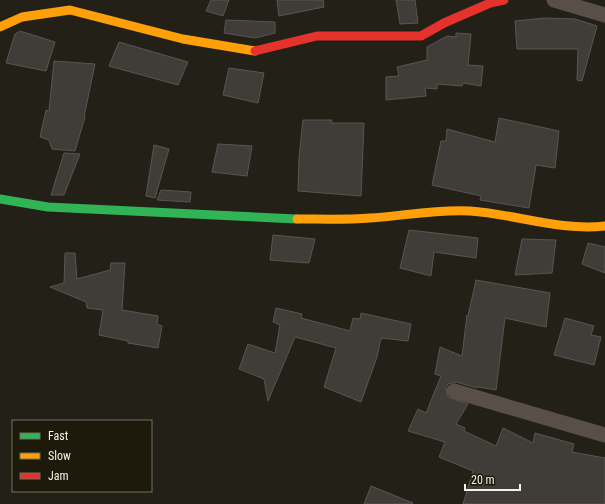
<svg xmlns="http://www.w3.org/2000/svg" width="605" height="504" viewBox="0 0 605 504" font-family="'Roboto Condensed',sans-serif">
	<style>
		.building { fill: #403c37; stroke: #5b5551 }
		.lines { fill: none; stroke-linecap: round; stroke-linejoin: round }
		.street { stroke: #585048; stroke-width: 15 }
		.fast { stroke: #30b455; stroke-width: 9 }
		.slow { stroke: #ff9f0a; stroke-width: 9 }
		.jam { stroke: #e5322d; stroke-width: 9 }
	</style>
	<rect width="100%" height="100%" fill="#232018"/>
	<g class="building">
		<polygon points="211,0 229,0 223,16 206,11"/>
		<polygon points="277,0 323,0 324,7 279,16"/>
		<polygon points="396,0 415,0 418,23 400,24"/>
		<polygon points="545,18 575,19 597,26 582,81 577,80 578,49 517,49 515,21"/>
		<polygon points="226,20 275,22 275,33 255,38 224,33"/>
		<polygon points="20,31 55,42 46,71 6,63 15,34"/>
		<polygon points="456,33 471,34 468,65 483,66 481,86 463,83 462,86 437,84 437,89 425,88 426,96 386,100 386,77 399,76 397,67 427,60 427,47 447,36 456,37"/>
		<polygon points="119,42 188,62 178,85 109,66"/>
		<polygon points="54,61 95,64 84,117 85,117 75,151 52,149 49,140 40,137 46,110 49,111"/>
		<polygon points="229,68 264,73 258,103 223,95"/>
		<polygon points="499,118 559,131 555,168 536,165 529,208 480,200 481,196 432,185 441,141 446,141 447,129 495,142"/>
		<polygon points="303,120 332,120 331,123 364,123 361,196 298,191 299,158"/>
		<polygon points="218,144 252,146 247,176 212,172"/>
		<polygon points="154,145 169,149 155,198 146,196"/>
		<polygon points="64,153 80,154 64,195 51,195"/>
		<polygon points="161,190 191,192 190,202 157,200"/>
		<polygon points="409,230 478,238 476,258 434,252 431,276 400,268"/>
		<polygon points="273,235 315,239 309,263 270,260"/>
		<polygon points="522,239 556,240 552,273 515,275"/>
		<polygon points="588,243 605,247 605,273 582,264"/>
		<polygon points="65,253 75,253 77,279 110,270 111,263 125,263 122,310 158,316 157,324 162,326 158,348 128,343 128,341 99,335 103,310 87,308 86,302 50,287 64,283"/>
		<polygon points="476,280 550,293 546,327 505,318 496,390 478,387 477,388 456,382 448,384 446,388 448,397 468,404 456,424 465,428 464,431 496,446 503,428 533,443 535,433 574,444 572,452 605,458 605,504 463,504 473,471 439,457 445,442 408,431 418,409 426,413 441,376 435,374 440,347 462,356 467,315 468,316"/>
		<polygon points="276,308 302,314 301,318 350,331 353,318 360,319 361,313 411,324 408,341 381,338 377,357 361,402 324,387 336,348 295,337 268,401 264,379 239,369 248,344 275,353 280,325 273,322"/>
		<polygon points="565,318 594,326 591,335 601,337 594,365 554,355"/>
		<polygon points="371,486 413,503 412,504 364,504"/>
	</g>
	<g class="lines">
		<g class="street">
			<polyline points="554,0 605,15"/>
			<polyline points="454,391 605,435"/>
		</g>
		<polyline class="fast" points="0,199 48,207 297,219"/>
		<g class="slow">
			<polyline points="0,27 22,17 70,10 183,39 255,51"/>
			<path d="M297 219C321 219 346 220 370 218 403 216 436 209 470 211 515 214 559 231 605 226"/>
		</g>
		<polyline class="jam" points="255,51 317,36 421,36 444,23 490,3 504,0"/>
	</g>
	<rect x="12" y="420" width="140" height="72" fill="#1d190b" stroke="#737063"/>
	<rect x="20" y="433" width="20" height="6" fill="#30b455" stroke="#737063"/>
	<text x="48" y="440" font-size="12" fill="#f4f2e8">Fast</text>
	<rect x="20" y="453" width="20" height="6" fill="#ff9f0a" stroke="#737063"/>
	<text x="48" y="460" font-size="12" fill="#f4f2e8">Slow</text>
	<rect x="20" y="473" width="20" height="6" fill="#e5322d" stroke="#737063"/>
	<text x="48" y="480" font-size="12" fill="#f4f2e8">Jam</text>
	<path d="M465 484v6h55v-6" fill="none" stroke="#f4f2e8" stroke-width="2"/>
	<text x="471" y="484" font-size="12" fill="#f4f2e8" stroke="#1d190b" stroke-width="3" paint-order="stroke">20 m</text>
</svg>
